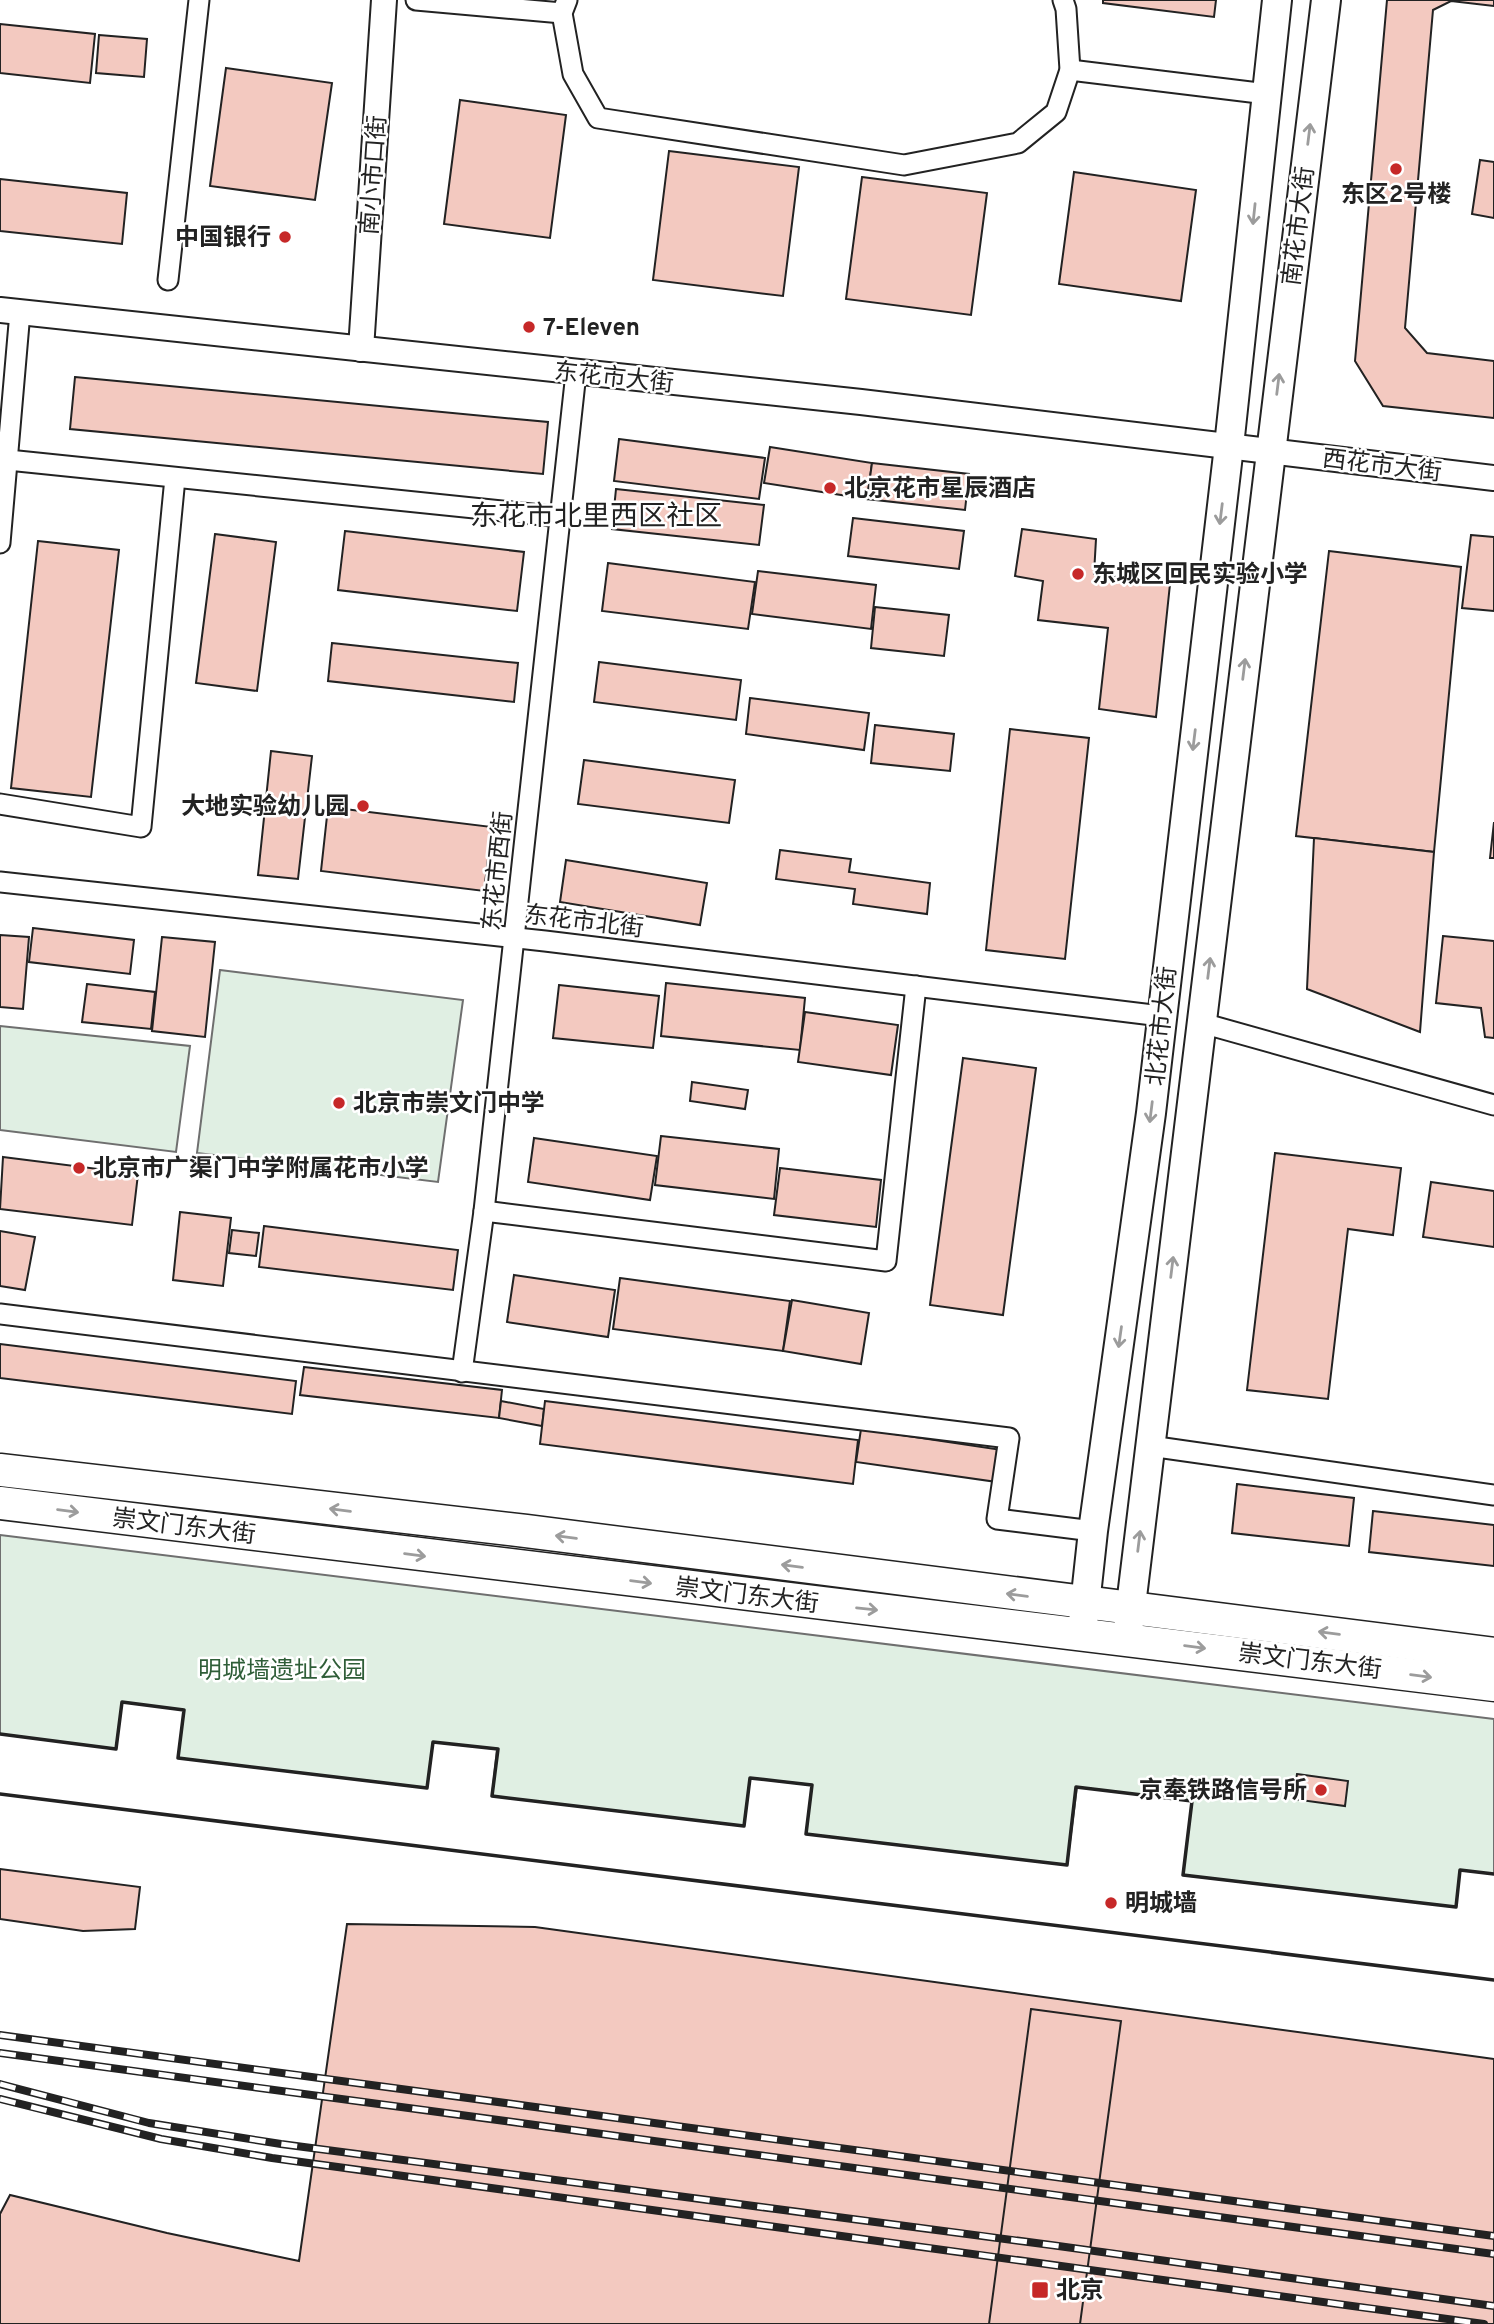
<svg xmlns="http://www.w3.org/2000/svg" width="1494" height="2324" viewBox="0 0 1494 2324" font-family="Overpass,'Noto Sans SC',sans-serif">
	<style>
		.green { fill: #e0efe3; stroke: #6f6f6f; stroke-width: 2 }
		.building { fill: #f3c9c0; stroke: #222; stroke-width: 2 }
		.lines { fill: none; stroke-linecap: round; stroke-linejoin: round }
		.minor-casing { stroke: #222; stroke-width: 23 }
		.tertiary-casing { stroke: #222; stroke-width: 28 }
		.secondary-casing { stroke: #222; stroke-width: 32 }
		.primary-casing { stroke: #222; stroke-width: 35 }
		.minor { stroke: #fff; stroke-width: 19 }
		.tertiary { stroke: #fff; stroke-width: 24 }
		.secondary { stroke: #fff; stroke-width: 28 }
		.primary { stroke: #fff; stroke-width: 32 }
		.rail-casing { stroke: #222; stroke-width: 8 }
		.rail { stroke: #fff; stroke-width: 5; stroke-dasharray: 16; stroke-linecap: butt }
		.wall { stroke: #222; stroke-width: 3.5 }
		.oneway { stroke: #9c9c9c }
		.poi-dot { fill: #c62828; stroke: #fff; stroke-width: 2.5 }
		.labels { text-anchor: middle; stroke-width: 5; stroke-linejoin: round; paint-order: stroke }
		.street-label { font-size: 24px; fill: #222; stroke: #fff }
		.poi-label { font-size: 24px; font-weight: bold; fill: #222; stroke: #fff; text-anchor: start }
		.park-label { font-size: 24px; fill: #2f5e38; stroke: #fff }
		.quarter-label { font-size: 28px; fill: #222; stroke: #fff }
	</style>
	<rect width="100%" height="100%" fill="#fff"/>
	<g class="green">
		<polygon points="220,970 463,1000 438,1182 197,1153"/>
		<polygon points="0,1026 190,1046 176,1152 0,1130"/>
		<polygon points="0,1535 1494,1719 1494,1874 1460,1870 1456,1907 1183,1875 1192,1801 1077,1787 1067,1865 806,1834 812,1785 750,1778 744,1826 492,1796 497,1749 433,1742 427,1788 178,1758 184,1710 122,1702 116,1749 0,1734"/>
	</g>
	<g class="building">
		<polygon points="1103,0 1216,0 1214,17 1103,3"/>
		<polygon points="1387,0 1494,0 1494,6 1451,1 1433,10 1405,328 1427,353 1494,361 1494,418 1383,406 1355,361"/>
		<polygon points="0,24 95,34 90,83 0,73"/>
		<polygon points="99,35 147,39 144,77 96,73"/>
		<polygon points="226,68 332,83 315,200 210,186"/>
		<polygon points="460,100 566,115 550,238 444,224"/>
		<polygon points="669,151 799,167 783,296 653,280"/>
		<polygon points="1480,160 1494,162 1494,218 1472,214"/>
		<polygon points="1074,172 1196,190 1181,301 1059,284"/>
		<polygon points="862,177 987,193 971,315 846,299"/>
		<polygon points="0,179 127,193 122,244 0,231"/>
		<polygon points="75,377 548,422 543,474 70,429"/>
		<polygon points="619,439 765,458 759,499 614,481"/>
		<polygon points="770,447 872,463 867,499 764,483"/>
		<polygon points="872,463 969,474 965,510 867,499"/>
		<polygon points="616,489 764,505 759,545 612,529"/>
		<polygon points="853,518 964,531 959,569 848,556"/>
		<polygon points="1022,529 1096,539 1094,574 1170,584 1156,717 1099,709 1108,628 1038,620 1043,581 1015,576"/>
		<polygon points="345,531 524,552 517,611 338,590"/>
		<polygon points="215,534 276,542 257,691 196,683"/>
		<polygon points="1471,535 1494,537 1494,611 1462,608"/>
		<polygon points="38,541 119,550 91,797 11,788"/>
		<polygon points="1329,551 1461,567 1434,852 1296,836"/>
		<polygon points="608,563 755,582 748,629 602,611"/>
		<polygon points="758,571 876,585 871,629 752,614"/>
		<polygon points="875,607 949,615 944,656 871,648"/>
		<polygon points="332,643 518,663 514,702 328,681"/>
		<polygon points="599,662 741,680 736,720 594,702"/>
		<polygon points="750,698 869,713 864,750 746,734"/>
		<polygon points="875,725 954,734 950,771 871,763"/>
		<polygon points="1010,729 1089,738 1065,959 986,950"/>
		<polygon points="271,751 312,756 298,879 258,875"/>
		<polygon points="584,760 735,780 729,823 578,804"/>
		<polygon points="328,807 492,827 484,891 321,871"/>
		<polygon points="1494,822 1494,858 1490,858"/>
		<polygon points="1314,838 1434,852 1420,1032 1307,989"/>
		<polygon points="780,850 851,859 849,872 930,883 927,914 853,904 855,889 776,879"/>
		<polygon points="566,860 707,883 700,925 560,902"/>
		<polygon points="33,928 134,940 130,974 29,962"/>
		<polygon points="0,935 29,937 23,1009 0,1007"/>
		<polygon points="1443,936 1494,941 1494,1038 1485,1037 1481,1008 1436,1003"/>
		<polygon points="162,937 215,942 205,1037 152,1031"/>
		<polygon points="666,983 805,998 800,1050 661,1036"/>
		<polygon points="87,984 155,992 151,1029 82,1022"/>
		<polygon points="559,985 659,996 653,1048 553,1038"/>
		<polygon points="805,1012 898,1025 891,1075 798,1062"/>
		<polygon points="963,1058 1036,1068 1003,1315 930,1305"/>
		<polygon points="692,1082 748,1090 745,1109 690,1101"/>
		<polygon points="661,1136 779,1149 774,1199 655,1185"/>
		<polygon points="534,1138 657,1156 650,1200 528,1182"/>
		<polygon points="1275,1153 1401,1168 1393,1235 1348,1229 1328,1399 1247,1390"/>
		<polygon points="3,1157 138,1174 132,1225 0,1209"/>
		<polygon points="780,1168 881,1180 876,1227 774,1215"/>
		<polygon points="1431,1182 1494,1191 1494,1247 1423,1237"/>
		<polygon points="180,1212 231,1218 223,1286 173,1280"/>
		<polygon points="264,1226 458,1250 453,1290 259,1267"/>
		<polygon points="232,1230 259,1233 256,1256 229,1253"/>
		<polygon points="0,1231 35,1237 25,1290 0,1286"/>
		<polygon points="514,1275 615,1290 608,1337 507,1322"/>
		<polygon points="620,1278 790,1301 783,1351 613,1329"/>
		<polygon points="792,1300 869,1313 861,1364 783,1351"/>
		<polygon points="0,1344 296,1381 292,1414 0,1378"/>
		<polygon points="304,1367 502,1390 499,1418 300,1395"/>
		<polygon points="501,1401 544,1409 542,1426 499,1418"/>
		<polygon points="545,1401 858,1440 853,1484 540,1444"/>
		<polygon points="861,1429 1002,1450 997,1482 856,1462"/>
		<polygon points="1237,1484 1354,1498 1349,1546 1232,1533"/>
		<polygon points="1373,1511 1494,1525 1494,1566 1369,1552"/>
		<polygon points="1297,1774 1348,1781 1345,1806 1293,1799"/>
		<polygon points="0,1869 140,1887 135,1929 83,1931 0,1919"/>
		<polygon points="347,1924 535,1927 1494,2059 1494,2324 0,2324 0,2214 10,2195 167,2233 299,2261"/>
		<polygon points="1031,2009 1121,2021 1080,2324 989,2324"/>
	</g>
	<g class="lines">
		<defs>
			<g id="minor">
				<polyline points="416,0 562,13"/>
				<polyline points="567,0 562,13 573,74 598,118 904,165 1018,143 1056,112 1070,70 1066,9 1063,0"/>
				<polyline points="1070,70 1267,94"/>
				<polyline points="168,280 199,0"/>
				<polyline points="8,460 561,517"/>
				<polyline points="0,543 20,312"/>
				<polyline points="0,804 141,827 175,478"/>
				<polyline points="0,882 545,941 1161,1016"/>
				<polyline points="1202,1023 1494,1105"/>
				<polyline points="484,1211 886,1261 916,986"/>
				<polyline points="0,1314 1009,1438 997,1519 1093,1531"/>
				<polyline points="462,1372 484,1211 576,373"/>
				<polyline points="1150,1446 1494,1495"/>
			</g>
			<g id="tertiary">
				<polyline points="0,310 861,402 1494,478"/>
				<polyline points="361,349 384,0"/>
			</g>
			<g id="secondary">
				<polyline points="1128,1630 1326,0"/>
				<polyline points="1082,1632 1093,1531 1151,1113 1229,446 1277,0"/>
			</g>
			<g id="primary">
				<polyline points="0,1470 526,1531 1494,1654"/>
				<path d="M0 1503C498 1565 996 1622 1494 1685"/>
			</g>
		</defs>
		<use href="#minor" class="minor-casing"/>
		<use href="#tertiary" class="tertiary-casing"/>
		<use href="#secondary" class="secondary-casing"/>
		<use href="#primary" class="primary-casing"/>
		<use href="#minor" class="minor"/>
		<use href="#tertiary" class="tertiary"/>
		<use href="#secondary" class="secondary"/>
		<use href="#primary" class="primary"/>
		<defs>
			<g id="rail">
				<polyline points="0,2035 1494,2236"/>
				<polyline points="0,2053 1494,2254"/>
				<polyline points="0,2084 149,2123 281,2144 1051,2245 1494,2306"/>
				<polyline points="0,2099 161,2139 272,2158 1484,2324"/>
			</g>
		</defs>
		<use href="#rail" class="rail-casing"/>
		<use href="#rail" class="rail"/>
		<g class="wall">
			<polyline points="0,1734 116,1749 122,1702 184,1710 178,1758 427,1788 433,1742 498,1749 492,1796 744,1826 750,1778 812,1785 806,1834 1067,1865 1076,1787 1192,1801 1183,1875 1456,1907 1460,1870 1494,1874"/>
			<polyline points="0,1794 1494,1980"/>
		</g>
	</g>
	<defs><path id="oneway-shaft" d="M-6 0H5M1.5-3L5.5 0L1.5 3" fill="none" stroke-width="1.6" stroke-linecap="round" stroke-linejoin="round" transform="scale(1.75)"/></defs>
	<g class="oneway">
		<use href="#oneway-shaft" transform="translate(1309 134) rotate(-83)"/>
		<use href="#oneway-shaft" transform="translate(1254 214) rotate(96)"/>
		<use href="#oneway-shaft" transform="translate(1278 384) rotate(-83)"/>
		<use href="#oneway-shaft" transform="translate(1221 514) rotate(97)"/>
		<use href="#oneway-shaft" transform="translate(1244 669) rotate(-83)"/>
		<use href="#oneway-shaft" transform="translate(1194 740) rotate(97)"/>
		<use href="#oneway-shaft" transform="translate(1209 968) rotate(-83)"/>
		<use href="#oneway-shaft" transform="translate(1151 1112) rotate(97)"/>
		<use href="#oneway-shaft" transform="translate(1172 1267) rotate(-83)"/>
		<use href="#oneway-shaft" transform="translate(1120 1337) rotate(98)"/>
		<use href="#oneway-shaft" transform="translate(340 1510) rotate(-173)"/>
		<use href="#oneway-shaft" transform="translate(68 1511) rotate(7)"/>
		<use href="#oneway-shaft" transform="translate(566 1537) rotate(-173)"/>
		<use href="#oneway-shaft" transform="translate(1139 1541) rotate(-83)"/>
		<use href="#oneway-shaft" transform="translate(415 1555) rotate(7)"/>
		<use href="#oneway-shaft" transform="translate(792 1566) rotate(-173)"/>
		<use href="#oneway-shaft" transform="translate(641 1582) rotate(7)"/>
		<use href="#oneway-shaft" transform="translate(1017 1595) rotate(-173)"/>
		<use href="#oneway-shaft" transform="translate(867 1609) rotate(6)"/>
		<use href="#oneway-shaft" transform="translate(1329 1633) rotate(-173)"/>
		<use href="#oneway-shaft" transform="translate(1195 1647) rotate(7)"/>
		<use href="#oneway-shaft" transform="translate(1421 1676) rotate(7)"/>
	</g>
	<g class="poi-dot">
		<circle cx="1396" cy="169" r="7"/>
		<circle cx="285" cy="237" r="7"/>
		<circle cx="529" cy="327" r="7"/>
		<circle cx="830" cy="488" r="7"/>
		<circle cx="1078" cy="574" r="7"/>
		<circle cx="363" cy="806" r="7"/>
		<circle cx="339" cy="1103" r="7"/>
		<circle cx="79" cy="1168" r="7"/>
		<circle cx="1321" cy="1790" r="7"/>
		<circle cx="1111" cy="1903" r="7"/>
		<rect x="1031" y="2281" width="18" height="18" rx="3.5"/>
	</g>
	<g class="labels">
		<g class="street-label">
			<text transform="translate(373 175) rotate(-86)" y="8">南小市口街</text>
			<text transform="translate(1298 226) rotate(-83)" y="8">南花市大街</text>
			<text transform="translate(614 377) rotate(6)" y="8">东花市大街</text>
			<text transform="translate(1382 465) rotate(7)" y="8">西花市大街</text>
			<text transform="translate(497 871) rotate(-84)" y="8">东花市西街</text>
			<text transform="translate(584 921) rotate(7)" y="8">东花市北街</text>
			<text transform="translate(1161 1026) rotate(-84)" y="8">北花市大街</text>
			<text transform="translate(184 1526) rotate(7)" y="8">崇文门东大街</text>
			<text transform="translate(747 1595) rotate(7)" y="8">崇文门东大街</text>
			<text transform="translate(1310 1661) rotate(7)" y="8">崇文门东大街</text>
		</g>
		<g class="poi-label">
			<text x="1396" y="202" text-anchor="middle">东区2号楼</text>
			<text x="271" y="245" text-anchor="end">中国银行</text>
			<text x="543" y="335">7-Eleven</text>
			<text x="844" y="496">北京花市星辰酒店</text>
			<text x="1092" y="582">东城区回民实验小学</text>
			<text x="349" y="814" text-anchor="end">大地实验幼儿园</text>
			<text x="353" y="1111">北京市崇文门中学</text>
			<text x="93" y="1176">北京市广渠门中学附属花市小学</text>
			<text x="1307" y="1798" text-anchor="end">京奉铁路信号所</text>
			<text x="1125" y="1911">明城墙</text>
			<text x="1056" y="2298">北京</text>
		</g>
		<g class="park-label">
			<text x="282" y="1678">明城墙遗址公园</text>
		</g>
		<g class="quarter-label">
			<text x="596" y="525">东花市北里西区社区</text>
		</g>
	</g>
</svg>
